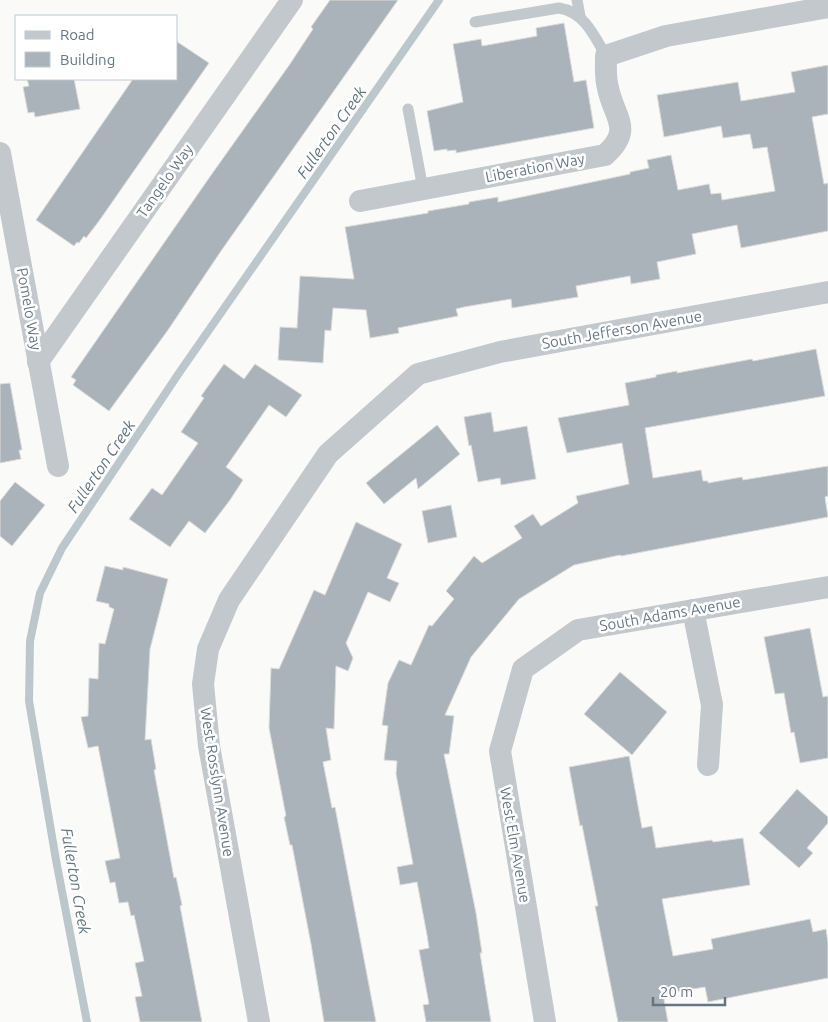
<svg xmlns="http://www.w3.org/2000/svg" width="828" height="1022" viewBox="0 0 828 1022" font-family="Ubuntu,sans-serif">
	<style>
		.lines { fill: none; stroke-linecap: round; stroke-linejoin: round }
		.stream { stroke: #bbc7cb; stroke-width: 8 }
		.building { fill: #aab3b9; stroke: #dcdcda }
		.service { stroke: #c3c8cc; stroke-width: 11 }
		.minor { stroke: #c3c8cc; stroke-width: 22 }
		.labels { text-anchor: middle; stroke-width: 5; stroke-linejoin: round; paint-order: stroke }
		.street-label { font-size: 15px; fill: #657683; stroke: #fff }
		.water-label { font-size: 16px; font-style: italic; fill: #60757c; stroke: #fff }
	</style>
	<rect width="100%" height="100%" fill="#fafaf8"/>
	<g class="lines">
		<polyline class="stream" points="87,1022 56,860 29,701 30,641 40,593 62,548 179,373 439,0"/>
	</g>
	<g class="building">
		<polygon points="330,0 398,0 221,251 168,330 109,411 73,385 76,380 71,377 209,178 290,64 313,29 311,27"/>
		<polygon points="564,23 574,82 586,80 594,128 456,153 456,150 447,151 447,149 434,151 427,111 463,102 453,44 481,39 482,46 537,36 536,28"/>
		<polygon points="176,41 209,63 99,221 86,238 84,236 79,243 77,242 74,246 36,220 133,79 176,79"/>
		<polygon points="828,65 828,114 812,117 824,184 828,183 828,231 741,248 737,225 692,234 696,254 657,262 660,279 631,284 630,276 576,286 578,297 512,308 511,299 464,307 456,309 458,316 398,328 399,333 370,338 366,310 333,308 331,331 325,330 323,363 278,360 280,327 297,328 300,276 354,279 345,227 428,213 428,211 469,204 469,202 498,197 498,202 630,174 630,172 649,168 647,160 671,155 678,190 709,184 711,194 721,193 722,200 775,191 767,147 753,149 750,134 723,138 721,126 664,137 657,95 738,82 741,101 795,92 791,72"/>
		<polygon points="27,79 74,79 80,109 35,117 34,112 28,113 23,87 29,86"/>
		<polygon points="816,349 825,396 645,428 653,478 701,470 703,481 708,481 708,483 742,477 743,480 828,466 828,496 825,497 828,517 621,556 620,555 574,565 519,599 471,657 445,715 454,716 449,754 444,754 476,913 482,953 480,953 491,1022 426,1022 423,1005 429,1004 419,950 429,948 427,935 417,882 400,885 397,867 413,864 396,774 397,761 384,760 388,726 382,725 388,683 399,660 411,665 429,625 432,626 454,599 446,591 474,556 482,563 522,538 514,526 533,514 541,526 578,503 576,496 629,484 622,443 567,453 558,418 629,405 625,383 656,377 656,375 677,371 677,373 752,359 753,361"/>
		<polygon points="224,364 244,379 255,364 302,395 286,417 269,405 226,467 243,480 230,500 205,533 189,521 170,547 129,519 152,488 162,495 198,443 181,432 204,398 201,396"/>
		<polygon points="10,383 22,450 19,450 21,459 0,463 0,384"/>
		<polygon points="491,412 494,432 527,426 536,479 501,485 500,478 478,482 471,445 469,446 464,417"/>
		<polygon points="437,425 460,454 418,489 416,478 384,504 366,483"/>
		<polygon points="15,482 45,505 12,546 0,536 0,501"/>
		<polygon points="451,505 457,537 428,543 422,511"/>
		<polygon points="356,522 402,544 387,578 399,583 390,602 368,592 346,643 353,658 348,671 336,666 334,729 326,728 331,760 323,762 332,808 335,807 376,1022 324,1022 311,944 292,845 290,845 284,817 286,816 269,728 271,668 279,669 314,590 325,595"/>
		<polygon points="105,566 123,570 123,567 168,579 150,649 145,740 151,739 156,769 154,770 174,878 176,877 182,905 180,906 202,1022 140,1022 135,997 142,996 135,963 144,961 134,915 131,916 128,902 119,903 115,882 110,883 105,861 120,858 98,746 88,748 81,717 88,716 89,678 98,679 99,643 105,644 114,609 109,607 109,604 96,601"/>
		<polygon points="810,628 823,697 828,696 828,758 800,763 794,732 791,733 784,693 775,694 764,637"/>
		<polygon points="620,672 667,712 632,755 584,714"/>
		<polygon points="629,756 642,828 652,826 656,848 712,840 713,842 743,838 750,885 662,899 673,956 713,949 711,939 810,919 813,932 826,929 828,943 828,978 708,1002 705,987 663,994 668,1022 618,1022 595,906 598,906 582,825 580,826 569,767"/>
		<polygon points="797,789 828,817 828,823 807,848 813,853 799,868 759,833"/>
	</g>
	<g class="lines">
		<g class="service">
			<polyline points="577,0 580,16"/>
			<path d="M475 22 559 8C584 12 594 35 606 56"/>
			<polyline points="408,109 423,189"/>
		</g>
		<g class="minor">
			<polyline points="0,153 58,466"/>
			<path d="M360 201 605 155C634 129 614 118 608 88 605 78 606 66 606 56L666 36 828 7"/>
			<polyline points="38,362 292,0"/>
			<polyline points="693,610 712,705 708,765"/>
			<polyline points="259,1022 209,746 203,684 208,649 229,600 328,454 418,374 500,352 828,292"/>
			<polyline points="545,1022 500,751 523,669 578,630 828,587"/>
		</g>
	</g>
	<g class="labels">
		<g class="street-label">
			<text transform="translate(535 168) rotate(-11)" y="5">Liberation Way</text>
			<text transform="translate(165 181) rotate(-55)" y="5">Tangelo Way</text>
			<text transform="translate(29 309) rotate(80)" y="5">Pomelo Way</text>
			<text transform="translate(622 330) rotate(-10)" y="5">South Jefferson Avenue</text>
			<text transform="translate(670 614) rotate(-10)" y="5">South Adams Avenue</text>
			<text transform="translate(217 782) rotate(81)" y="5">West Rosslynn Avenue</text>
			<text transform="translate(515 845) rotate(80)" y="5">West Elm Avenue</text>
		</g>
		<g class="water-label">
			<text transform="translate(331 132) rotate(-55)" y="6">Fullerton Creek</text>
			<text transform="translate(101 466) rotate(-56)" y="6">Fullerton Creek</text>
			<text transform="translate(76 881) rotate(80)" y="6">Fullerton Creek</text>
		</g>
	</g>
	<rect x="15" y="15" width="162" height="65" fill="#ffffff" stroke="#c1c8cd"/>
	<rect x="25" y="31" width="25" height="8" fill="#c3c8cc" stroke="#c1c8cd"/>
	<text x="60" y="40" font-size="15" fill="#657683">Road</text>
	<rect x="25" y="52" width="25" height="15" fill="#aab3b9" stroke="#c1c8cd"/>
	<text x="60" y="65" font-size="15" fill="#657683">Building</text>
	<path d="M653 997v8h72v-8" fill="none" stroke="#657683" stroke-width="2.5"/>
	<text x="660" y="997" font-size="15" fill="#657683" stroke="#ffffff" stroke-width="4" paint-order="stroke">20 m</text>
</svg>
